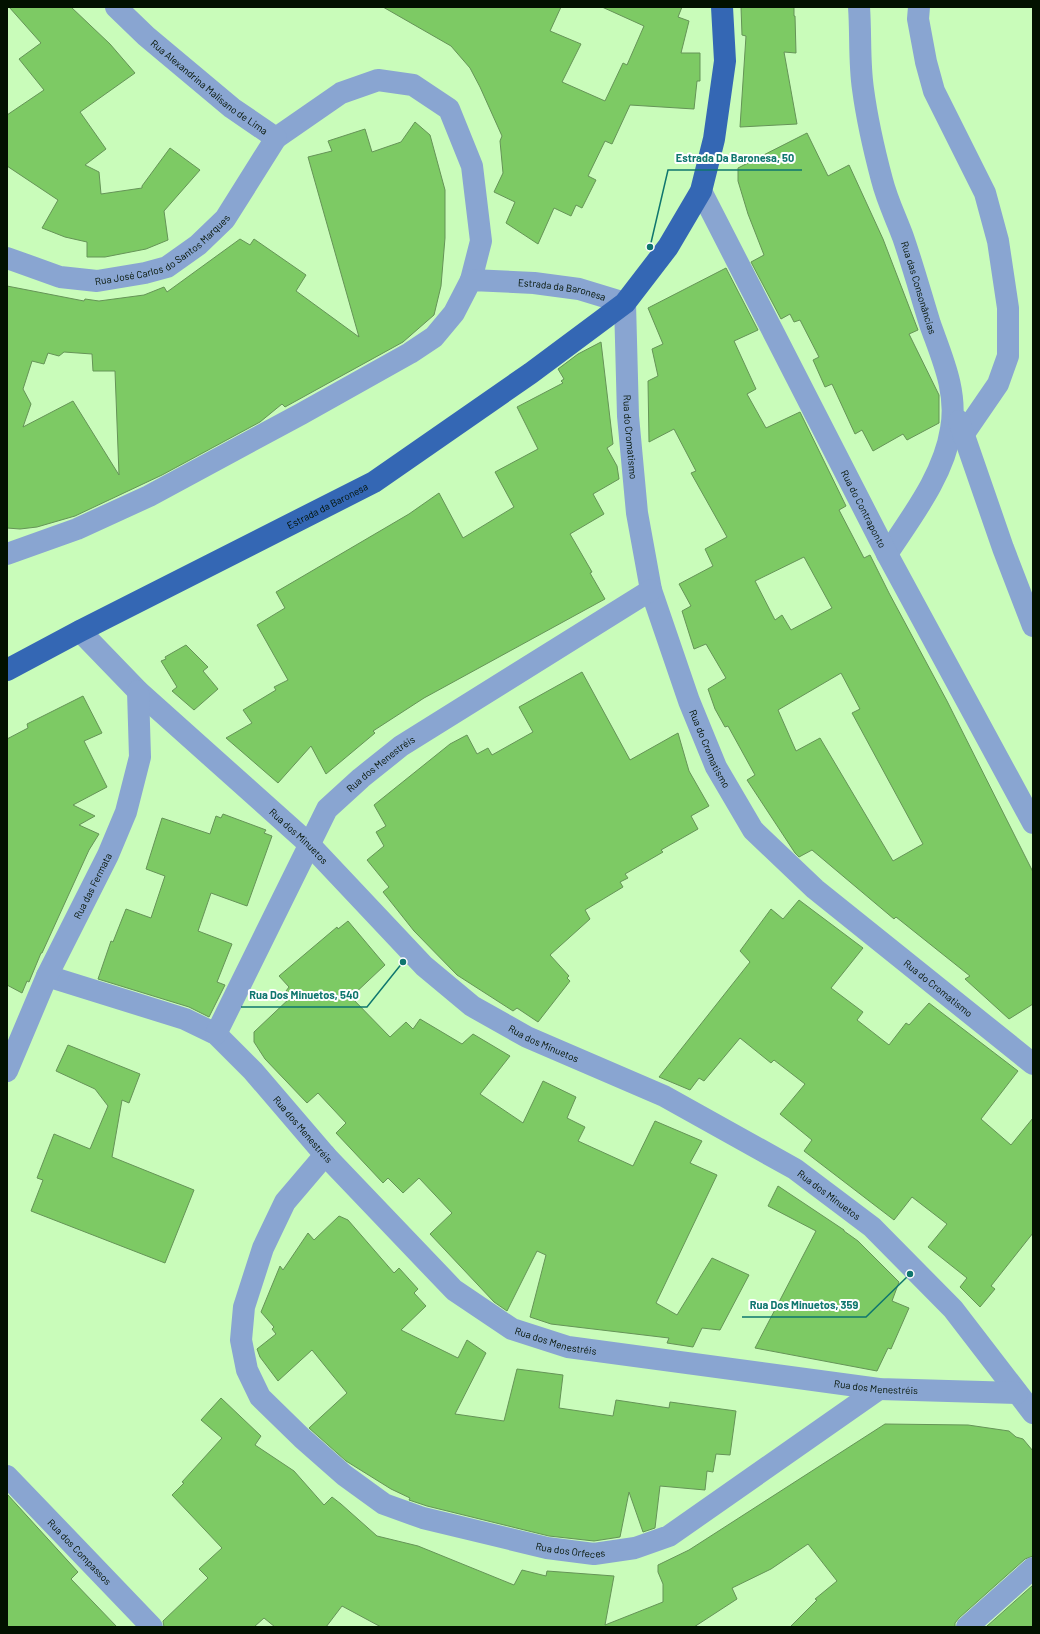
<svg xmlns="http://www.w3.org/2000/svg" width="1040" height="1634" viewBox="0 0 1040 1634" font-family="Barlow,sans-serif">
	<style>
		.building { fill: #7dca64; stroke: #659457; fill-rule: evenodd }
		.lines { fill: none; stroke-linecap: round; stroke-linejoin: round }
		.minor { stroke: #89a5d1; stroke-width: 22 }
		.major { stroke: #3467b4; stroke-width: 22 }
		.labels { text-anchor: middle; stroke-width: 4; stroke-linejoin: round; paint-order: stroke }
		.street-label { font-size: 10px; fill: #021100; stroke: #fff }
		.leader { fill: none; stroke: #0f766e; stroke-width: 1.5 }
		.callout-dot { fill: #0f766e; stroke: #fff; stroke-width: 1.5 }
		.callout-label { font-size: 11px; text-anchor: middle; font-weight: bold; fill: #0f766e; stroke: #fff; stroke-width: 4; stroke-linejoin: round; paint-order: stroke }
	</style>
	<rect width="100%" height="100%" fill="#c9fcba"/>
	<g class="building">
		<polygon points="9,7 71,7 110,44 135,73 80,112 106,149 85,165 99,172 101,194 142,188 142,186 170,148 200,170 164,211 168,240 146,249 105,257 87,257 87,242 65,237 42,228 58,200 7,166 7,115 44,90 19,59 41,43"/>
		<polygon points="383,7 561,7 550,31 581,44 562,82 605,101 623,63 627,65 644,26 602,7 682,7 678,17 689,21 681,53 700,53 700,81 697,81 694,109 630,105 612,144 605,141 588,176 596,180 582,208 576,205 571,216 554,208 538,244 506,223 515,202 494,192 503,173 500,141 502,136 480,87 470,68 451,46"/>
		<polygon points="741,7 794,7 794,16 795,16 796,53 784,52 797,124 740,127 746,36 742,35"/>
		<path d="M415 122 430 135 445 190V238L441 286 434 315 403 342 285 407 282 404 260 422 162 475 75 516 37 527 20 529 7 528V286L84 301 85 299 99 301 144 295 164 287 167 292 240 239 250 245 254 239 306 275 296 291 359 337 308 157 332 151 328 141 365 129 372 152 401 142ZM64 352 92 354 93 371H115L119 475 73 401 23 427 31 404 23 389 32 361 44 364 48 353 59 356Z"/>
		<polygon points="807,133 828,176 849,165 883,239 918,330 909,334 939,395 939,423 907,440 903,434 873,451 862,430 855,434 832,384 825,387 813,360 819,357 800,320 794,322 790,314 781,319 751,262 764,255 748,214 738,181 738,168"/>
		<path d="M726 268 758 330 734 341 756 389 747 394 766 428 800 412 846 506 839 510 864 558 870 555 889 593 947 701 1033 872V1004L1009 1019 965 979 970 976 896 917 894 919 812 850 799 857 795 853 747 780 755 775 728 726 725 727 715 709 708 689 726 678 706 644 694 649 682 611 691 606 679 584 713 566 705 549 727 537 691 473 696 471 674 429 649 442 648 381 658 376 652 349 663 344 648 308ZM804 557 832 608 791 630 782 615 775 620 755 581ZM841 673 860 709 852 713 923 844 893 861 820 738 796 751 778 710Z"/>
		<polygon points="601,342 613,444 607,448 617,466 619,479 593,494 604,514 570,534 592,572 590,573 605,599 424,698 373,731 375,733 326,774 311,746 278,783 226,738 252,723 243,710 276,690 274,687 288,680 257,625 285,608 276,592 409,514 439,493 463,538 514,507 495,472 538,449 517,407 563,383 561,381 564,379 558,369 578,354"/>
		<polygon points="186,645 208,667 203,671 218,689 194,710 172,691 177,687 161,661 166,659 165,657"/>
		<polygon points="582,672 630,760 678,733 689,771 709,806 691,816 698,829 661,850 663,852 625,874 628,878 620,882 623,887 585,910 590,919 550,955 569,976 567,978 570,981 538,1022 517,1008 513,1011 457,975 414,931 383,892 389,887 367,860 384,846 376,832 386,826 374,805 450,744 467,735 477,754 488,748 492,755 533,732 519,707"/>
		<polygon points="83,696 102,733 84,741 107,787 73,805 95,816 79,825 99,834 89,850 42,953 41,953 29,982 27,981 22,993 7,985 7,739 28,728 27,724"/>
		<polygon points="223,814 266,830 264,833 272,836 247,906 211,893 198,931 232,944 217,982 225,985 209,1017 189,1007 98,979 111,941 113,942 126,909 151,918 165,876 146,869 162,818 210,834 216,816 221,818"/>
		<polygon points="799,900 863,948 831,988 863,1012 857,1020 889,1045 906,1023 909,1025 929,1003 1018,1071 981,1119 1011,1145 1033,1118 1033,1233 991,1286 995,1289 980,1307 960,1287 967,1278 928,1247 947,1224 912,1197 894,1220 804,1151 812,1140 780,1114 805,1084 774,1060 771,1063 740,1038 704,1081 699,1078 690,1090 659,1077 750,962 740,951 771,909 783,919"/>
		<polygon points="348,921 385,965 351,997 390,1037 406,1022 413,1029 420,1019 462,1044 473,1034 510,1056 480,1094 523,1123 543,1081 576,1097 567,1118 585,1127 578,1141 633,1166 655,1121 702,1141 690,1163 717,1175 656,1303 677,1315 712,1258 749,1275 720,1330 702,1328 693,1347 667,1343 669,1338 551,1324 530,1317 546,1255 537,1251 507,1311 494,1302 430,1234 452,1213 419,1178 403,1193 388,1178 383,1183 336,1133 346,1123 318,1093 307,1103 265,1059 254,1042 254,1032 291,997 286,991 289,987 279,976 337,927 338,929"/>
		<polygon points="68,1045 140,1074 129,1103 122,1100 112,1157 194,1190 165,1263 31,1211 43,1180 37,1178 54,1134 90,1149 108,1106 95,1089 56,1071"/>
		<polygon points="778,1186 844,1230 844,1231 858,1241 899,1282 892,1301 909,1308 891,1349 888,1348 877,1371 755,1348 816,1231 768,1206"/>
		<polygon points="339,1216 348,1220 394,1273 399,1268 418,1289 414,1293 426,1306 401,1330 458,1358 467,1340 486,1353 455,1414 504,1421 517,1369 563,1375 559,1408 613,1416 616,1400 669,1408 670,1402 736,1411 730,1455 716,1454 713,1472 707,1471 705,1490 660,1486 655,1528 643,1532 629,1492 620,1537 594,1541 549,1536 427,1506 409,1500 410,1498 391,1489 346,1461 309,1428 347,1393 312,1350 278,1381 260,1357 257,1349 276,1334 272,1329 274,1327 261,1312 280,1266 283,1270 308,1233 314,1240"/>
		<polygon points="221,1398 261,1436 255,1445 294,1471 324,1505 332,1497 341,1504 377,1536 418,1546 514,1585 522,1570 546,1576 547,1571 614,1576 605,1625 663,1602 663,1584 658,1572 658,1565 689,1550 885,1424 968,1425 1009,1431 1016,1437 1023,1439 1033,1451 1033,1556 1025,1559 959,1618 955,1623 955,1627 790,1627 817,1600 815,1599 837,1581 808,1544 771,1569 732,1588 737,1599 694,1627 381,1627 342,1606 326,1627 275,1627 264,1618 254,1627 164,1627 163,1621 208,1578 199,1569 222,1548 172,1495 184,1483 182,1482 222,1438 201,1420"/>
		<polygon points="7,1494 78,1572 71,1579 117,1627 7,1627"/>
		<polygon points="1033,1585 1033,1627 986,1627"/>
	</g>
	<g class="lines">
		<g class="minor">
			<path id="s1" d="M116 7 146 36 232 108 276 138 341 93 378 80 413 85 449 109 472 166 481 241 471 280"/>
			<path id="s2" d="M859 7C861 34 859 62 863 89 867 119 874 150 882 180 887 200 896 218 903 237 913 266 921 295 930 324 942 358 958 392 951 429 944 475 912 516 887 554"/>
			<polyline points="919,7 918,19 926,62 934,91 985,193 998,241 1008,308 1008,356 998,384 963,435"/>
			<path id="s3" d="M701 191 887 554 1033 823"/>
			<path id="s4" d="M7 258 60 277 97 281 145 273 167 267 198 245 225 219 276 138"/>
			<polyline points="959,421 1003,548 1033,626"/>
			<path id="s5" d="M7 554 77 529 149 496 301 414 410 353 434 337 454 313 471 280 534 283 579 289 625 303 628 416 637 513 651 590 689 701 716 767 753 830 815 889 1033 1064"/>
			<path id="s6" d="M80 631 138 691 309 844 424 966 472 1006 527 1037 664 1096 795 1169 872 1227 953 1309 1033 1413"/>
			<path id="s7" d="M47 976 185 1019 216 1034 253 1071 325 1155 454 1290 512 1329 568 1347 879 1389 1017 1393"/>
			<path id="s8" d="M216 1034 327 809 361 778 401 746 651 590"/>
			<path id="s9" d="M7 1071 47 976 108 855 126 812 140 757 138 691"/>
			<path id="s10" d="M325 1155 285 1202 263 1248 244 1307 241 1340 247 1370 260 1397 302 1438 344 1475 384 1504 423 1518 547 1548 594 1554 635 1548 669 1536 879 1389"/>
			<path id="s11" d="M7 1476 152 1627"/>
			<polyline points="967,1627 1033,1568"/>
		</g>
		<path class="major" id="s12" d="M7 670 80 631 374 482 531 373 625 303 668 247 701 191 714 139 725 61 722 7"/>
	</g>
	<g class="labels">
		<g class="street-label">
			<text dy="4" stroke="none"><textPath href="#s1" startOffset="123">Rua Alexandrina Malisano de Lima</textPath></text>
			<text dy="4" stroke="none"><textPath href="#s4" startOffset="168">Rua José Carlos do Santos Marques</textPath></text>
			<text dy="4" stroke="none"><textPath href="#s2" startOffset="289">Rua das Consonâncias</textPath></text>
			<text dy="4" stroke="none"><textPath href="#s5" startOffset="640">Estrada da Baronesa</textPath></text>
			<text dy="4" stroke="none"><textPath href="#s5" startOffset="839">Rua do Cromatismo</textPath></text>
			<text dy="4" stroke="none"><textPath href="#s12" startOffset="360">Estrada da Baronesa</textPath></text>
			<text dy="4" stroke="none"><textPath href="#s3" startOffset="357">Rua do Contraponto</textPath></text>
			<text dy="4" stroke="none"><textPath href="#s5" startOffset="1163">Rua do Cromatismo</textPath></text>
			<text dy="4" stroke="none"><textPath href="#s8" startOffset="321">Rua dos Menestréis</textPath></text>
			<text dy="4" stroke="none"><textPath href="#s6" startOffset="300">Rua dos Minuetos</textPath></text>
			<text dy="4" stroke="none"><textPath href="#s9" startOffset="204">Rua das Fermata</textPath></text>
			<text dy="4" stroke="none"><textPath href="#s5" startOffset="1499">Rua do Cromatismo</textPath></text>
			<text dy="4" stroke="none"><textPath href="#s6" startOffset="624">Rua dos Minuetos</textPath></text>
			<text dy="4" stroke="none"><textPath href="#s7" startOffset="308">Rua dos Menestréis</textPath></text>
			<text dy="4" stroke="none"><textPath href="#s6" startOffset="948">Rua dos Minuetos</textPath></text>
			<text dy="4" stroke="none"><textPath href="#s7" startOffset="644">Rua dos Menestréis</textPath></text>
			<text dy="4" stroke="none"><textPath href="#s7" startOffset="968">Rua dos Menestréis</textPath></text>
			<text dy="4" stroke="none"><textPath href="#s10" startOffset="625">Rua dos Orfeces</textPath></text>
			<text dy="4" stroke="none"><textPath href="#s11" startOffset="105">Rua dos Compassos</textPath></text>
		</g>
	</g>
	<path class="leader" d="M650 247L668 170H802M403 962L367 1007H241M910 1274L866 1317H742"/>
	<g class="callout-dot">
		<circle cx="650" cy="247" r="4"/>
		<circle cx="403" cy="962" r="4"/>
		<circle cx="910" cy="1274" r="4"/>
	</g>
	<g class="callout-label">
		<text x="735" y="162">Estrada Da Baronesa, 50</text>
		<text x="304" y="999">Rua Dos Minuetos, 540</text>
		<text x="804" y="1309">Rua Dos Minuetos, 359</text>
	</g>
	<rect width="1040" height="1634" fill="none" stroke="#021100" stroke-width="16"/>
</svg>
